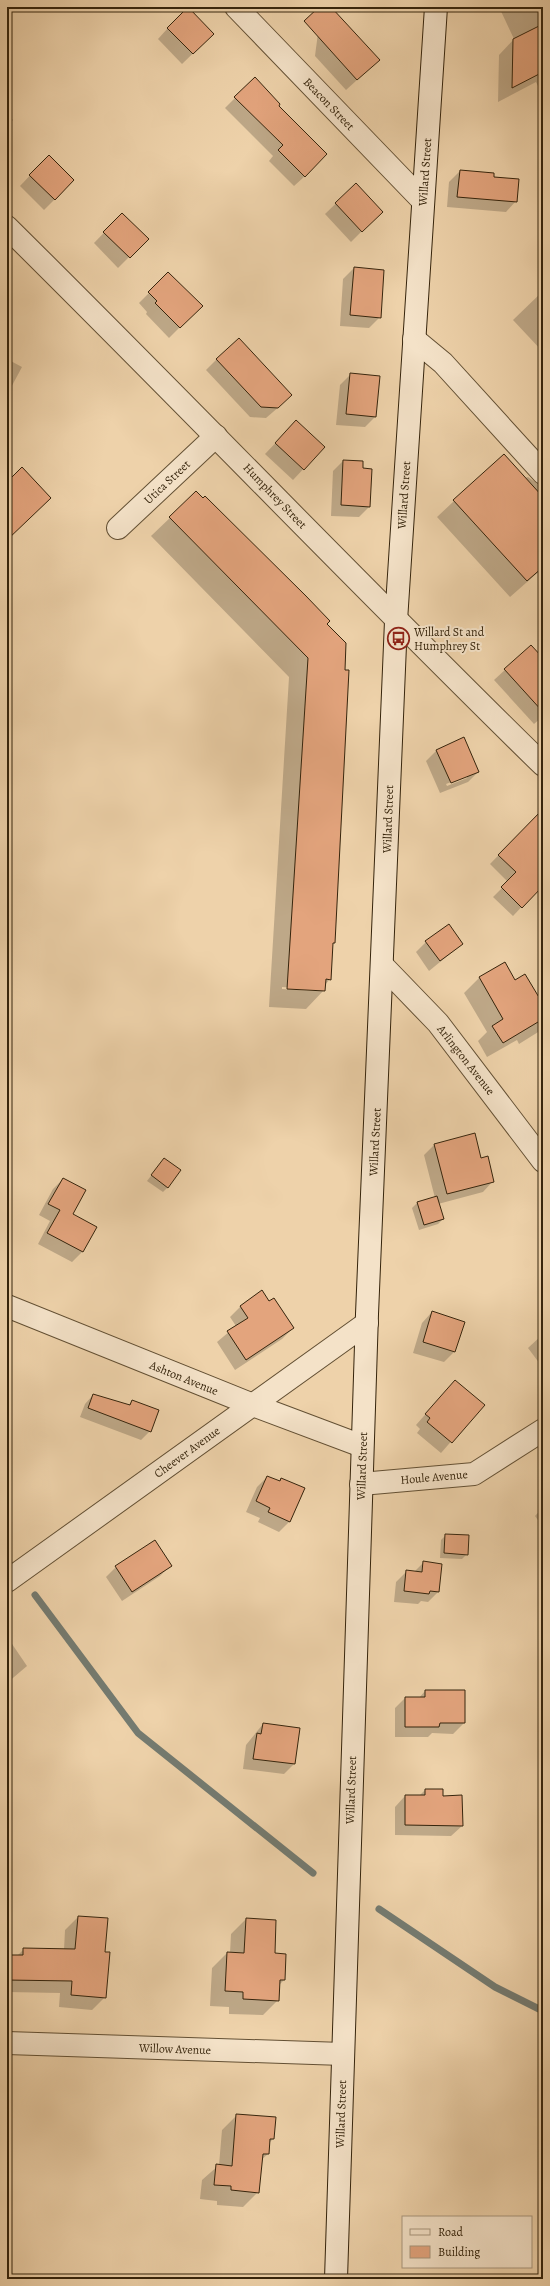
<svg xmlns="http://www.w3.org/2000/svg" width="550" height="2286" viewBox="0 0 550 2286" font-family="Alegreya,serif">
	<style>
		.shadow { fill: #0003; fill-rule: evenodd }
		.lines { fill: none; stroke-linecap: round; stroke-linejoin: round }
		.stream { stroke: #747b71; stroke-width: 7 }
		.building { fill: #e3a47d; stroke: #35240c }
		.minor-casing { stroke: #635034; stroke-width: 24 }
		.tertiary-casing { stroke: #635034; stroke-width: 24 }
		.secondary-casing { stroke: #35240c; stroke-width: 24 }
		.minor { stroke: #f4e2c8; stroke-width: 22 }
		.tertiary { stroke: #f4e2c8; stroke-width: 22 }
		.secondary { stroke: #f4e2c8; stroke-width: 22 }
		.labels { text-anchor: middle; stroke-width: 4; stroke-linejoin: round; paint-order: stroke }
		.street-label { font-size: 12px; fill: #35240c; stroke: #f4e2c8 }
		.poi-label { font-size: 12px; fill: #35240c; stroke: #f4e2c8; text-anchor: start }
	</style>
	<rect width="100%" height="100%" fill="#eed2aa"/>
	<filter id="stains"><feTurbulence type="fractalNoise" baseFrequency=".005" numOctaves="4"/><feColorMatrix values="0 0 0 0 .2 0 0 0 0 .09 0 0 0 0 .02 0 0 0 .5 -.17"/></filter>
	<radialGradient id="worn" r=".72"><stop offset=".6" stop-color="#630" stop-opacity="0"/><stop offset="1" stop-color="#630" stop-opacity=".3"/></radialGradient>
	<g class="shadow">
		<polygon points="7,7 11,7 7,11"/>
		<polygon points="330,7 368,70 346,90 315,56 320,17"/>
		<polygon points="499,7 543,7 543,96 536,82 498,102 499,55 514,39"/>
		<polygon points="168,28 213,34 182,64 158,39"/>
		<polygon points="255,78 277,106 305,176 294,186 269,161 273,156 225,108"/>
		<polygon points="7,114 13,120 7,126"/>
		<polygon points="38,167 55,199 44,210 20,186"/>
		<polygon points="460,171 493,178 516,201 506,212 447,207 449,182"/>
		<polygon points="356,184 371,222 351,242 325,214"/>
		<polygon points="122,214 147,239 118,268 94,243"/>
		<polygon points="354,268 380,317 369,328 340,326 343,279"/>
		<polygon points="168,274 201,306 169,338 146,314 147,312 139,303"/>
		<polygon points="543,291 543,352 513,320"/>
		<polygon points="7,359 22,367 7,395"/>
		<polygon points="217,359 280,406 266,418 250,417 206,370"/>
		<polygon points="351,374 375,417 365,427 336,425 340,385"/>
		<polygon points="286,432 324,447 293,480 265,454"/>
		<polygon points="343,461 369,507 359,517 331,516 333,471"/>
		<polygon points="543,464 543,568 510,597 437,517 454,501 528,477 535,482 531,476"/>
		<path d="M196 493 326 624 334 942 332 944 330 979 325 985 324 990 306 1009 269 1007 289 677 151 536ZM282 987 314 989V991L282 989Z"/>
		<polygon points="531,646 543,660 543,716 534,724 494,680"/>
		<path d="M463 738 478 772 468 782 440 793 426 761 436 751ZM467 776V778L447 786 446 784Z"/>
		<polygon points="537,816 543,822 543,884 513,916 493,897 508,882 490,864"/>
		<polygon points="426,942 462,944 429,971 416,952"/>
		<polygon points="504,964 515,981 538,998 543,996 543,1029 519,1044 517,1040 487,1057 478,1041 487,1032 464,993 479,978"/>
		<polygon points="434,1145 480,1159 493,1181 483,1192 438,1204 443,1219 438,1224 419,1230 412,1208 417,1203 435,1198 424,1155"/>
		<polygon points="164,1159 168,1187 163,1192 147,1181"/>
		<polygon points="63,1179 71,1214 95,1227 82,1252 72,1262 38,1244 50,1221 39,1215 53,1189"/>
		<polygon points="268,1303 293,1328 282,1339 235,1370 217,1342 236,1326 230,1317 241,1306"/>
		<polygon points="432,1312 464,1322 454,1352 444,1362 413,1353 422,1323"/>
		<polygon points="543,1334 543,1368 528,1348"/>
		<polygon points="445,1392 483,1405 441,1453 417,1433 420,1429 416,1425"/>
		<polygon points="93,1395 128,1406 132,1401 150,1431 141,1440 80,1417 85,1404"/>
		<polygon points="267,1477 278,1482 282,1479 290,1521 279,1532 258,1522 260,1518 246,1512 257,1487"/>
		<polygon points="543,1507 543,1527 535,1516"/>
		<polygon points="446,1535 467,1554 462,1559 440,1558 441,1540"/>
		<polygon points="423,1563 438,1592 428,1602 421,1601 418,1604 394,1602 396,1582 407,1571 414,1572"/>
		<polygon points="170,1566 160,1576 122,1601 106,1577 116,1567"/>
		<polygon points="10,1641 27,1666 7,1683 7,1643"/>
		<polygon points="425,1691 464,1691 464,1723 453,1734 432,1733 428,1737 395,1737 395,1708 405,1698 419,1698"/>
		<polygon points="263,1724 294,1764 284,1774 243,1769 246,1745"/>
		<polygon points="425,1790 462,1826 451,1836 395,1835 395,1807 405,1796 419,1796"/>
		<polygon points="78,1917 104,1952 105,1997 92,2010 59,2007 60,1993 7,1992 7,1956 17,1956 24,1949 64,1950 65,1930"/>
		<polygon points="246,1919 274,1954 284,1980 279,1985 278,2000 263,2015 229,2014 229,2007 210,2006 212,1968 227,1953 230,1953 231,1934"/>
		<polygon points="237,2115 273,2139 269,2143 268,2154 261,2160 258,2192 243,2207 217,2205 217,2201 200,2199 202,2180 219,2165 222,2130"/>
	</g>
	<g class="lines">
		<g class="stream">
			<polyline points="35,1595 138,1733 313,1873"/>
			<polyline points="379,1909 495,1987 543,2011"/>
		</g>
	</g>
	<g class="building">
		<polygon points="188,7 214,34 193,54 167,28"/>
		<polygon points="319,7 331,7 380,60 357,80 304,21"/>
		<polygon points="543,24 543,72 512,88 513,39"/>
		<polygon points="255,77 280,104 279,106 327,154 305,177 278,150 283,145 234,97"/>
		<polygon points="49,155 74,180 55,200 29,175"/>
		<polygon points="460,170 494,173 494,177 519,179 517,202 457,197"/>
		<polygon points="356,183 383,212 362,232 335,203"/>
		<polygon points="122,213 149,239 130,258 103,232"/>
		<polygon points="354,267 384,270 381,318 350,315"/>
		<polygon points="168,272 203,306 180,328 155,303 157,301 148,292"/>
		<polygon points="239,338 292,395 278,408 261,407 216,359"/>
		<polygon points="350,373 380,376 376,417 346,414"/>
		<polygon points="296,420 325,447 304,470 275,443"/>
		<polygon points="504,454 543,497 543,567 527,581 453,500"/>
		<polygon points="343,460 363,461 363,468 372,469 370,507 341,505"/>
		<polygon points="22,467 51,498 7,540 7,482"/>
		<polygon points="196,491 203,498 205,496 306,596 330,621 327,624 346,643 345,670 349,670 335,943 333,943 331,980 326,979 325,991 287,989 308,658 169,517"/>
		<polygon points="531,645 543,658 543,712 504,669"/>
		<polygon points="464,737 479,772 451,783 436,750"/>
		<polygon points="543,809 543,886 522,908 501,887 516,872 498,855"/>
		<polygon points="449,924 463,944 440,961 425,941"/>
		<polygon points="505,962 515,980 525,974 543,1004 543,1019 503,1043 492,1026 503,1019 479,977"/>
		<polygon points="475,1133 481,1158 488,1156 494,1182 447,1194 434,1144"/>
		<polygon points="164,1158 181,1170 168,1188 151,1175"/>
		<polygon points="63,1178 86,1190 73,1214 97,1227 83,1252 47,1233 60,1210 48,1204"/>
		<polygon points="437,1196 444,1219 424,1225 417,1202"/>
		<polygon points="262,1290 269,1301 274,1298 294,1328 246,1360 227,1331 248,1318 240,1306"/>
		<polygon points="432,1311 465,1322 455,1352 423,1342"/>
		<polygon points="455,1380 485,1405 452,1443 427,1422 430,1418 425,1414"/>
		<polygon points="93,1394 130,1405 132,1400 159,1410 151,1432 88,1408"/>
		<polygon points="267,1476 280,1481 281,1478 305,1488 290,1522 268,1512 270,1508 256,1501"/>
		<polygon points="445,1534 469,1535 468,1555 444,1553"/>
		<polygon points="155,1540 172,1566 132,1592 115,1566"/>
		<polygon points="423,1561 442,1564 439,1592 430,1591 429,1594 404,1591 406,1570 422,1572"/>
		<polygon points="425,1690 465,1690 465,1723 440,1723 439,1727 405,1727 405,1697 425,1697"/>
		<polygon points="263,1723 300,1728 295,1764 253,1759 257,1733 261,1734"/>
		<polygon points="425,1789 443,1789 443,1796 462,1795 463,1826 405,1825 405,1795 425,1795"/>
		<polygon points="78,1916 108,1918 105,1952 110,1952 106,1998 71,1995 72,1981 7,1980 7,1955 23,1955 23,1948 75,1949"/>
		<polygon points="246,1918 276,1920 275,1953 286,1954 285,1980 280,1980 279,2001 243,1999 243,1992 225,1991 227,1952 244,1953"/>
		<polygon points="236,2114 276,2117 274,2139 270,2139 269,2154 263,2154 259,2193 231,2190 231,2186 214,2185 216,2164 232,2166"/>
	</g>
	<g class="lines">
		<defs>
			<g id="minor">
				<path d="M7 227C187 405 362 588 543 765"/>
				<polyline points="414,339 443,363 543,473"/>
				<polyline points="118,528 216,436"/>
				<polyline points="382,965 438,1023 543,1161"/>
				<polyline points="7,1306 253,1405 362,1446"/>
				<polyline points="361,1484 474,1474 543,1430"/>
				<polyline points="7,1581 367,1323"/>
				<polyline points="7,2043 343,2054"/>
			</g>
			<polyline id="tertiary" points="236,7 423,201"/>
			<polyline id="secondary" points="336,2279 367,1314 396,621 436,7"/>
		</defs>
		<use href="#minor" class="minor-casing"/>
		<use href="#tertiary" class="tertiary-casing"/>
		<use href="#secondary" class="secondary-casing"/>
		<use href="#minor" class="minor"/>
		<use href="#tertiary" class="tertiary"/>
		<use href="#secondary" class="secondary"/>
	</g>
	<defs>
		<symbol id="bus-ring" viewBox="-11 -11 22 22"><circle r="9.5" fill="#f4e2c8" stroke="#8f2418" stroke-width="1.5"/><path d="M-5-6H5V4H4V6H2V4H-2V6H-4V4H-5ZM-3.5-4V0h7V-4ZM-3.5 1.2v1.5H-2V1.2ZM2 1.2v1.5H3.5V1.2Z" fill="#8f2418"/></symbol>
	</defs>
	<g fill-rule="evenodd">
		<use href="#bus-ring" x="386" y="626" width="25" height="25"/>
	</g>
	<g class="labels">
		<g class="street-label">
			<text transform="translate(329 104) rotate(46)" y="4">Beacon Street</text>
			<text transform="translate(425 172) rotate(-86)" y="4">Willard Street</text>
			<text transform="translate(167 482) rotate(-43)" y="4">Utica Street</text>
			<text transform="translate(404 495) rotate(-86)" y="4">Willard Street</text>
			<text transform="translate(275 496) rotate(46)" y="4">Humphrey Street</text>
			<text transform="translate(388 819) rotate(-88)" y="4">Willard Street</text>
			<text transform="translate(466 1060) rotate(52)" y="4">Arlington Avenue</text>
			<text transform="translate(375 1142) rotate(-87)" y="4">Willard Street</text>
			<text transform="translate(184 1378) rotate(22)" y="4">Ashton Avenue</text>
			<text transform="translate(187 1452) rotate(-36)" y="4">Cheever Avenue</text>
			<text transform="translate(362 1466) rotate(-88)" y="4">Willard Street</text>
			<text transform="translate(434 1477) rotate(-5)" y="4">Houle Avenue</text>
			<text transform="translate(351 1790) rotate(-88)" y="4">Willard Street</text>
			<text transform="translate(175 2049) rotate(2)" y="4">Willow Avenue</text>
			<text transform="translate(341 2114) rotate(-88)" y="4">Willard Street</text>
		</g>
		<g class="poi-label">
			<text x="414" y="636">Willard St and<tspan x="414" dy="14">Humphrey St</tspan></text>
		</g>
	</g>
	<rect width="550" height="2286" fill="none" stroke="#eed2aa" stroke-width="24"/>
	<rect x="8" y="8" width="534" height="2270" fill="none" stroke="#35240c" stroke-width="2"/>
	<rect x="12" y="12" width="526" height="2262" fill="none" stroke="#35240c"/>
	<rect x="402" y="2216" width="130" height="52" fill="#f4e2c8" stroke="#a8967d"/>
	<rect x="410" y="2229" width="20" height="6" fill="#f4e2c8" stroke="#a8967d"/>
	<text x="438" y="2236" font-size="12" fill="#35240c">Road</text>
	<rect x="410" y="2246" width="20" height="12" fill="#e3a47d" stroke="#a8967d"/>
	<text x="438" y="2256" font-size="12" fill="#35240c">Building</text>
	<rect width="100%" height="100%" filter="url(#stains)"/>
	<rect width="100%" height="100%" fill="url(#worn)"/>
</svg>
